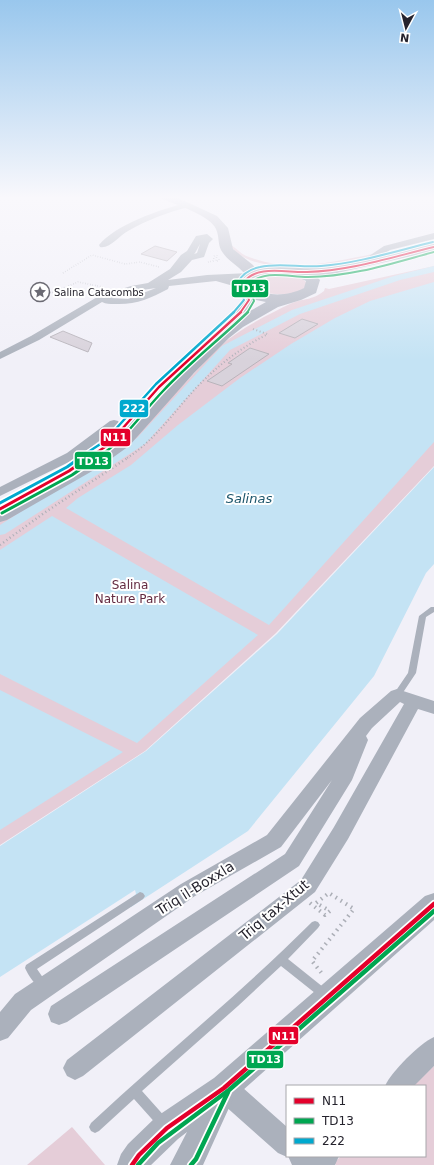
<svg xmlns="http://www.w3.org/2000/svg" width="434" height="1165" viewBox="0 0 434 1165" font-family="'DejaVu Sans',sans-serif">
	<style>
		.green { fill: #e5cdd8 }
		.water { fill: #c4e3f4 }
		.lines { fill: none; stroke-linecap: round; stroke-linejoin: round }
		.canal { fill: #c4e3f4; fill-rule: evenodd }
		.building { fill: #d8d2db; stroke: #b8b4bb }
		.path-far3 { stroke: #acafb7; stroke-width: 1.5; stroke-dasharray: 0.5 2; stroke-linecap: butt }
		.path-far2 { stroke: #acafb7; stroke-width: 2; stroke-dasharray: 1 2.5; stroke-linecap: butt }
		.path-far1 { stroke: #acafb7; stroke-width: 2.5; stroke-dasharray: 1 3; stroke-linecap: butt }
		.path { stroke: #acafb7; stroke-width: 4; stroke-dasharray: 1.5 4.5; stroke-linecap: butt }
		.service { fill: #abb1bc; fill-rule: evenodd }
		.minor { fill: #abb1bc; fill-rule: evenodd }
		.tertiary { fill: #abb1bc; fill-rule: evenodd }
		.secondary { fill: #abafbc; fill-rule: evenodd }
		.trunk { fill: #acb1be; fill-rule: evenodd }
		.bus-1-far3-casing { stroke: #fff; stroke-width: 4 }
		.bus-1-far2-casing { stroke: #fff; stroke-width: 5 }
		.bus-1-far1-casing { stroke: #fff; stroke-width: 6 }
		.bus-1-casing { stroke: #fff; stroke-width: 8 }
		.bus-2-far3-casing { stroke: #fff; stroke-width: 4 }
		.bus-2-far2-casing { stroke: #fff; stroke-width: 5 }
		.bus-2-far1-casing { stroke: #fff; stroke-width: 6 }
		.bus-2-casing { stroke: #fff; stroke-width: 8 }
		.bus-3-far2-casing { stroke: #fff; stroke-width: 4 }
		.bus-3-far1-casing { stroke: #fff; stroke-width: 5 }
		.bus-3-casing { stroke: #fff; stroke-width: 6 }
		.bus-1-far3 { stroke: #e4002b; stroke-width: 2 }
		.bus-1-far2 { stroke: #e4002b; stroke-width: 2.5 }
		.bus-1-far1 { stroke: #e4002b; stroke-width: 3 }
		.bus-1 { stroke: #e4002b; stroke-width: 4.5 }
		.bus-2-far3 { stroke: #00a651; stroke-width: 2 }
		.bus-2-far2 { stroke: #00a651; stroke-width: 2.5 }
		.bus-2-far1 { stroke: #00a651; stroke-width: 3 }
		.bus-2 { stroke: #00a651; stroke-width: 4.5 }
		.bus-3-far2 { stroke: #00a9ce; stroke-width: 2 }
		.bus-3-far1 { stroke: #00a9ce; stroke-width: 2.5 }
		.bus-3 { stroke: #00a9ce; stroke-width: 3 }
		.labels { text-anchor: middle; stroke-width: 4; stroke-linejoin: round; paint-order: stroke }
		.far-poi-label { font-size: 10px; fill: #25232d; stroke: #fff; text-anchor: start }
		.park-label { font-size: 12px; fill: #632a40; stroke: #fff }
		.water-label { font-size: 13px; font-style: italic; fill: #1c556b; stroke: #fff }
		.near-street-label { font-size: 14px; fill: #25232d; stroke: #fff }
		.line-badge { stroke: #fff; stroke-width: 1.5 }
		.badge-label { font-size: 11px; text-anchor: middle; font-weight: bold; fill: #fff }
	</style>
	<rect width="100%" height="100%" fill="#f1f0f8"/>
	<g class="green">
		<path d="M231 245C237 249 242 255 249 257 290 273 332 262 373 254 348 269 245 277 231 245Z"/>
		<path d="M434 266V466L276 633 145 751 0 845V521L130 441 220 346C241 328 267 315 292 303 304 298 311 301 324 291L325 288 329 289Z"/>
		<path d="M285 273C293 276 303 276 307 284 302 297 272 295 262 292 258 291 254 288 251 285V282L260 276Z"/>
		<polygon points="434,1066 434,1165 336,1165 334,1163 341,1156 425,1156 425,1086 413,1086"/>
		<polygon points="72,1127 105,1165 27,1165"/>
	</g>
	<g class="water">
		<polygon points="434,282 434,442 269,625 66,508 78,498 131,465 178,425 240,378 291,344 335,318 370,301"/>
		<polygon points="434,467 434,564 426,573 374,676 248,831 131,907 127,901 136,894 135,890 0,977 0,846 146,751 277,634"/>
		<polygon points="52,516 258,635 137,743 0,674 0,550"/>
		<polygon points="0,690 123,752 0,830"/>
	</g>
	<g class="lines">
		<polygon class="canal" points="434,266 434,272 400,280 300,314 230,350 145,444 5,534 0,535 0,525 137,438 222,346 292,310 394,276"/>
	</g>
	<g class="building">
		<polygon points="155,246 177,252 167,261 141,254"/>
		<polygon points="302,319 318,324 295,338 279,333"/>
		<polygon points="63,331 92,343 88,352 50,337"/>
		<polygon points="250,348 269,354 222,386 207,381 232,364 228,363"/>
	</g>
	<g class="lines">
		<g class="path-far3">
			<polyline points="217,255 216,261 219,261 219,258"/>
			<polyline points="208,262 213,261 215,254"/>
			<polyline points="63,273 92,255 125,264 140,262 159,267"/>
			<polyline points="40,292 51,293 78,282 103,287"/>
		</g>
		<g class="path-far2">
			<polyline points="253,329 267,334"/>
			<polyline points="121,416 124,412 127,412 123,417"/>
			<path d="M127 458C154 441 174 412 195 389 217 366 240 348 268 334"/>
		</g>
		<polyline class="path-far1" points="0,545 44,513 129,457"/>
		<polyline class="path" points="310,903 325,915 330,911 316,903 329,893 354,909 312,961 324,976"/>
		<g class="service">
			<polygon points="431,607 434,607 434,612 426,617 416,673 400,697 394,697 393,695 408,673 419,616"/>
			<path d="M140 892 143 893 145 896 143 899 37 969 48 985 47 988 43 990C36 987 28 975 25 968L26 965Z"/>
			<path d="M315 921 318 922 320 925 318 928 288 959 328 991 329 994 328 997 324 999 320 997 281 966 238 1006 142 1091 167 1119 169 1123 167 1127 163 1129 159 1127 134 1099 99 1131 95 1133 91 1131 89 1127 91 1123C164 1055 241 993 312 922Z"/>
		</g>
		<g class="minor">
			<path d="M186 203 190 205 189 207C168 212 147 220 128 231 120 235 110 249 100 247L99 245C115 225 161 209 186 203Z"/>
			<polygon points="434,233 434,239 390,250 365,266 362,267 357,264 384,246"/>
			<path d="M207 234 213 239 209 243 204 257 192 260 181 272 168 280 207 275 249 273 252 274 254 276 252 278 236 280 249 286 247 288 244 289 216 281 169 286 168 289C149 299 136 305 114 304 110 304 106 304 102 302L39 340 0 359V352L31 336 99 296 131 286 148 283 170 269 181 255 187 251 196 236ZM200 244 197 253 194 254 195 253ZM156 288 128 299 111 298 135 291Z"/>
			<polygon points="114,420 118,421 120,424 118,427 75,459 0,496 0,487 67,453 110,421"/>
			<polygon points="397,689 434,701 434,714 418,709 348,839 315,892 83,1076 75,1080 67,1076 63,1068 67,1060 301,880 334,827 404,704 400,702 372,728 366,736 368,740 352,780 299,866 67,1022 59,1025 51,1022 48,1014 51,1006 285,854 332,780 281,847 195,896 31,1010 8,1038 0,1041 0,1012 15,994 181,884 267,835 360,718 391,691"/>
			<path d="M434 1037V1066L414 1086H385C391 1072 420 1043 434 1037Z"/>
			<polygon points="224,1076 233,1079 287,1127 287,1156 339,1156 335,1165 292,1165 288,1156 287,1157 278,1153 215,1097 212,1088 215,1079"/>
		</g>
		<polygon class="tertiary" points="434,893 434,920 233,1099 203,1165 170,1165 187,1132 178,1139 151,1165 117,1165 121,1154 128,1144 156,1117 214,1078 425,896"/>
		<path class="secondary" d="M160 197H176L217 216 228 228 233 249 253 265 259 274 257 277H247C240 266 230 263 223 253 217 246 220 238 216 229 211 216 175 204 162 199Z"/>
		<path class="trunk" d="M434 243V251L328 275H315L320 280 316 293 301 300 278 307 243 327 229 338 194 373 129 446 101 466 7 520 0 522V508L87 458 117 438 182 367 226 326 222 322 238 307 242 300C239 288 233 279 247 271 268 260 306 270 329 267 364 261 399 251 434 243ZM271 274C283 274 295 275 306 281L304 288C288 296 265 298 251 285L252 281 257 277ZM256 300 266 302 250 311Z"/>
		<defs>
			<path id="bus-1-far3" d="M240 313 249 300 243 283C256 264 287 273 307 272 350 271 392 257 434 247"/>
			<polyline id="bus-1-far2" points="88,458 108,445 159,387 241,312"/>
			<polyline id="bus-1-far1" points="0,509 69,471 89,457"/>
			<polyline id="bus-1" points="132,1165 139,1155 167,1128 224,1088 434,904"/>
			<path id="bus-2-far3" d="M247 313 254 301 249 284C265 269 288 277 308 277 351 277 393 263 434 252"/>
			<path id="bus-2-far2" d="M97 458C125 440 140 415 163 391 189 363 220 339 248 312"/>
			<polyline id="bus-2-far1" points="2,513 72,475 98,457"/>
			<g id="bus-2">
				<polyline points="138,1165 158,1143 229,1090 434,911"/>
				<polyline points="191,1165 196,1159 228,1092"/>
			</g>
			<path id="bus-3-far2" d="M233 313 244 300 238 282C243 273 250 269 260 267 280 262 301 268 321 266 359 263 396 251 433 242"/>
			<polyline id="bus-3-far1" points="79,458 105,441 156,384 234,312"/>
			<polyline id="bus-3" points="0,503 67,467 81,457"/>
		</defs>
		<use href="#bus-1-far3" class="bus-1-far3-casing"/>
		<use href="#bus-1-far2" class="bus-1-far2-casing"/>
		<use href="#bus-1-far1" class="bus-1-far1-casing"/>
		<use href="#bus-1" class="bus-1-casing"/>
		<use href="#bus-2-far3" class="bus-2-far3-casing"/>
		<use href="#bus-2-far2" class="bus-2-far2-casing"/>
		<use href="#bus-2-far1" class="bus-2-far1-casing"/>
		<use href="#bus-2" class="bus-2-casing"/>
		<use href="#bus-3-far2" class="bus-3-far2-casing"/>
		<use href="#bus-3-far1" class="bus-3-far1-casing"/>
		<use href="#bus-3" class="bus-3-casing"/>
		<use href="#bus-1-far3" class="bus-1-far3"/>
		<use href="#bus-1-far2" class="bus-1-far2"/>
		<use href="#bus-1-far1" class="bus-1-far1"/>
		<use href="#bus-1" class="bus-1"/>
		<use href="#bus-2-far3" class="bus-2-far3"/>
		<use href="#bus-2-far2" class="bus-2-far2"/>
		<use href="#bus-2-far1" class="bus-2-far1"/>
		<use href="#bus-2" class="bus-2"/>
		<use href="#bus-3-far2" class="bus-3-far2"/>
		<use href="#bus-3-far1" class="bus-3-far1"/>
		<use href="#bus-3" class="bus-3"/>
	</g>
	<linearGradient id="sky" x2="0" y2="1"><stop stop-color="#99c7ed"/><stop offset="0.55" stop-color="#f9f8fc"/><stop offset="1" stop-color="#f9f8fc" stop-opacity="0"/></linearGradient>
	<rect width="434" height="360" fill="url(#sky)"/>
	<defs>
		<symbol id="sight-ring" viewBox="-11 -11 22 22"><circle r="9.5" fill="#fff" stroke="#6c6b74" stroke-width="1.5"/><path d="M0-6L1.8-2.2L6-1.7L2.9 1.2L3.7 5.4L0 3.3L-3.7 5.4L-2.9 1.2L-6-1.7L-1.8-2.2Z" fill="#6c6b74"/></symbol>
	</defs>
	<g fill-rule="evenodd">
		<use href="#sight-ring" x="29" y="281" width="22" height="22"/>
	</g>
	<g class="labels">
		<g class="far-poi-label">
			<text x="54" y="296">Salina Catacombs</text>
		</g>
		<g class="park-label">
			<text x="130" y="589">Salina<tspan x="130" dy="14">Nature Park</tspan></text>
		</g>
		<g class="water-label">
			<text x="249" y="503">Salinas</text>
		</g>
		<g class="near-street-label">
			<text transform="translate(195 888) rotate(-32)" y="5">Triq il-Boxxla</text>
			<text transform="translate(274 910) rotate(-40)" y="5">Triq tax-Xtut</text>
		</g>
	</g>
	<g class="line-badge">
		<rect x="231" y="279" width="38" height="19" rx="4" fill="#00a651"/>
		<rect x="119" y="399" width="30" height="19" rx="4" fill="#00a9ce"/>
		<rect x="100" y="428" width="31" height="19" rx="4" fill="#e4002b"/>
		<rect x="74" y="451" width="38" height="19" rx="4" fill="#00a651"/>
		<rect x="268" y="1026" width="31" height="19" rx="4" fill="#e4002b"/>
		<rect x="246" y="1050" width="38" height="19" rx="4" fill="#00a651"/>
	</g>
	<g class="badge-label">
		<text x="250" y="292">TD13</text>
		<text x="134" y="412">222</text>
		<text x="115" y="441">N11</text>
		<text x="93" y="465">TD13</text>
		<text x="284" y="1040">N11</text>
		<text x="265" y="1063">TD13</text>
	</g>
	<rect x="286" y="1085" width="140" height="72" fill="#ffffff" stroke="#a8a7ab"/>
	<rect x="294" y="1098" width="20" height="6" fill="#e4002b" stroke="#a8a7ab"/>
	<text x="322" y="1105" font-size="12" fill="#25232d">N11</text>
	<rect x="294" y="1118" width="20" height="6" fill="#00a651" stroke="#a8a7ab"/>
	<text x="322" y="1125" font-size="12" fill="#25232d">TD13</text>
	<rect x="294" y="1138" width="20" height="6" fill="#00a9ce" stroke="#a8a7ab"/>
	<text x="322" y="1145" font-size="12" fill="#25232d">222</text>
	<g transform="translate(406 28) rotate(187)" stroke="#ffffff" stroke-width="3" paint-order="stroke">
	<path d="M0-3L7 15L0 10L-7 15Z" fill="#25232d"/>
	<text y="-6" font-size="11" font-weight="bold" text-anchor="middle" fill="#25232d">N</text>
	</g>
</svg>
